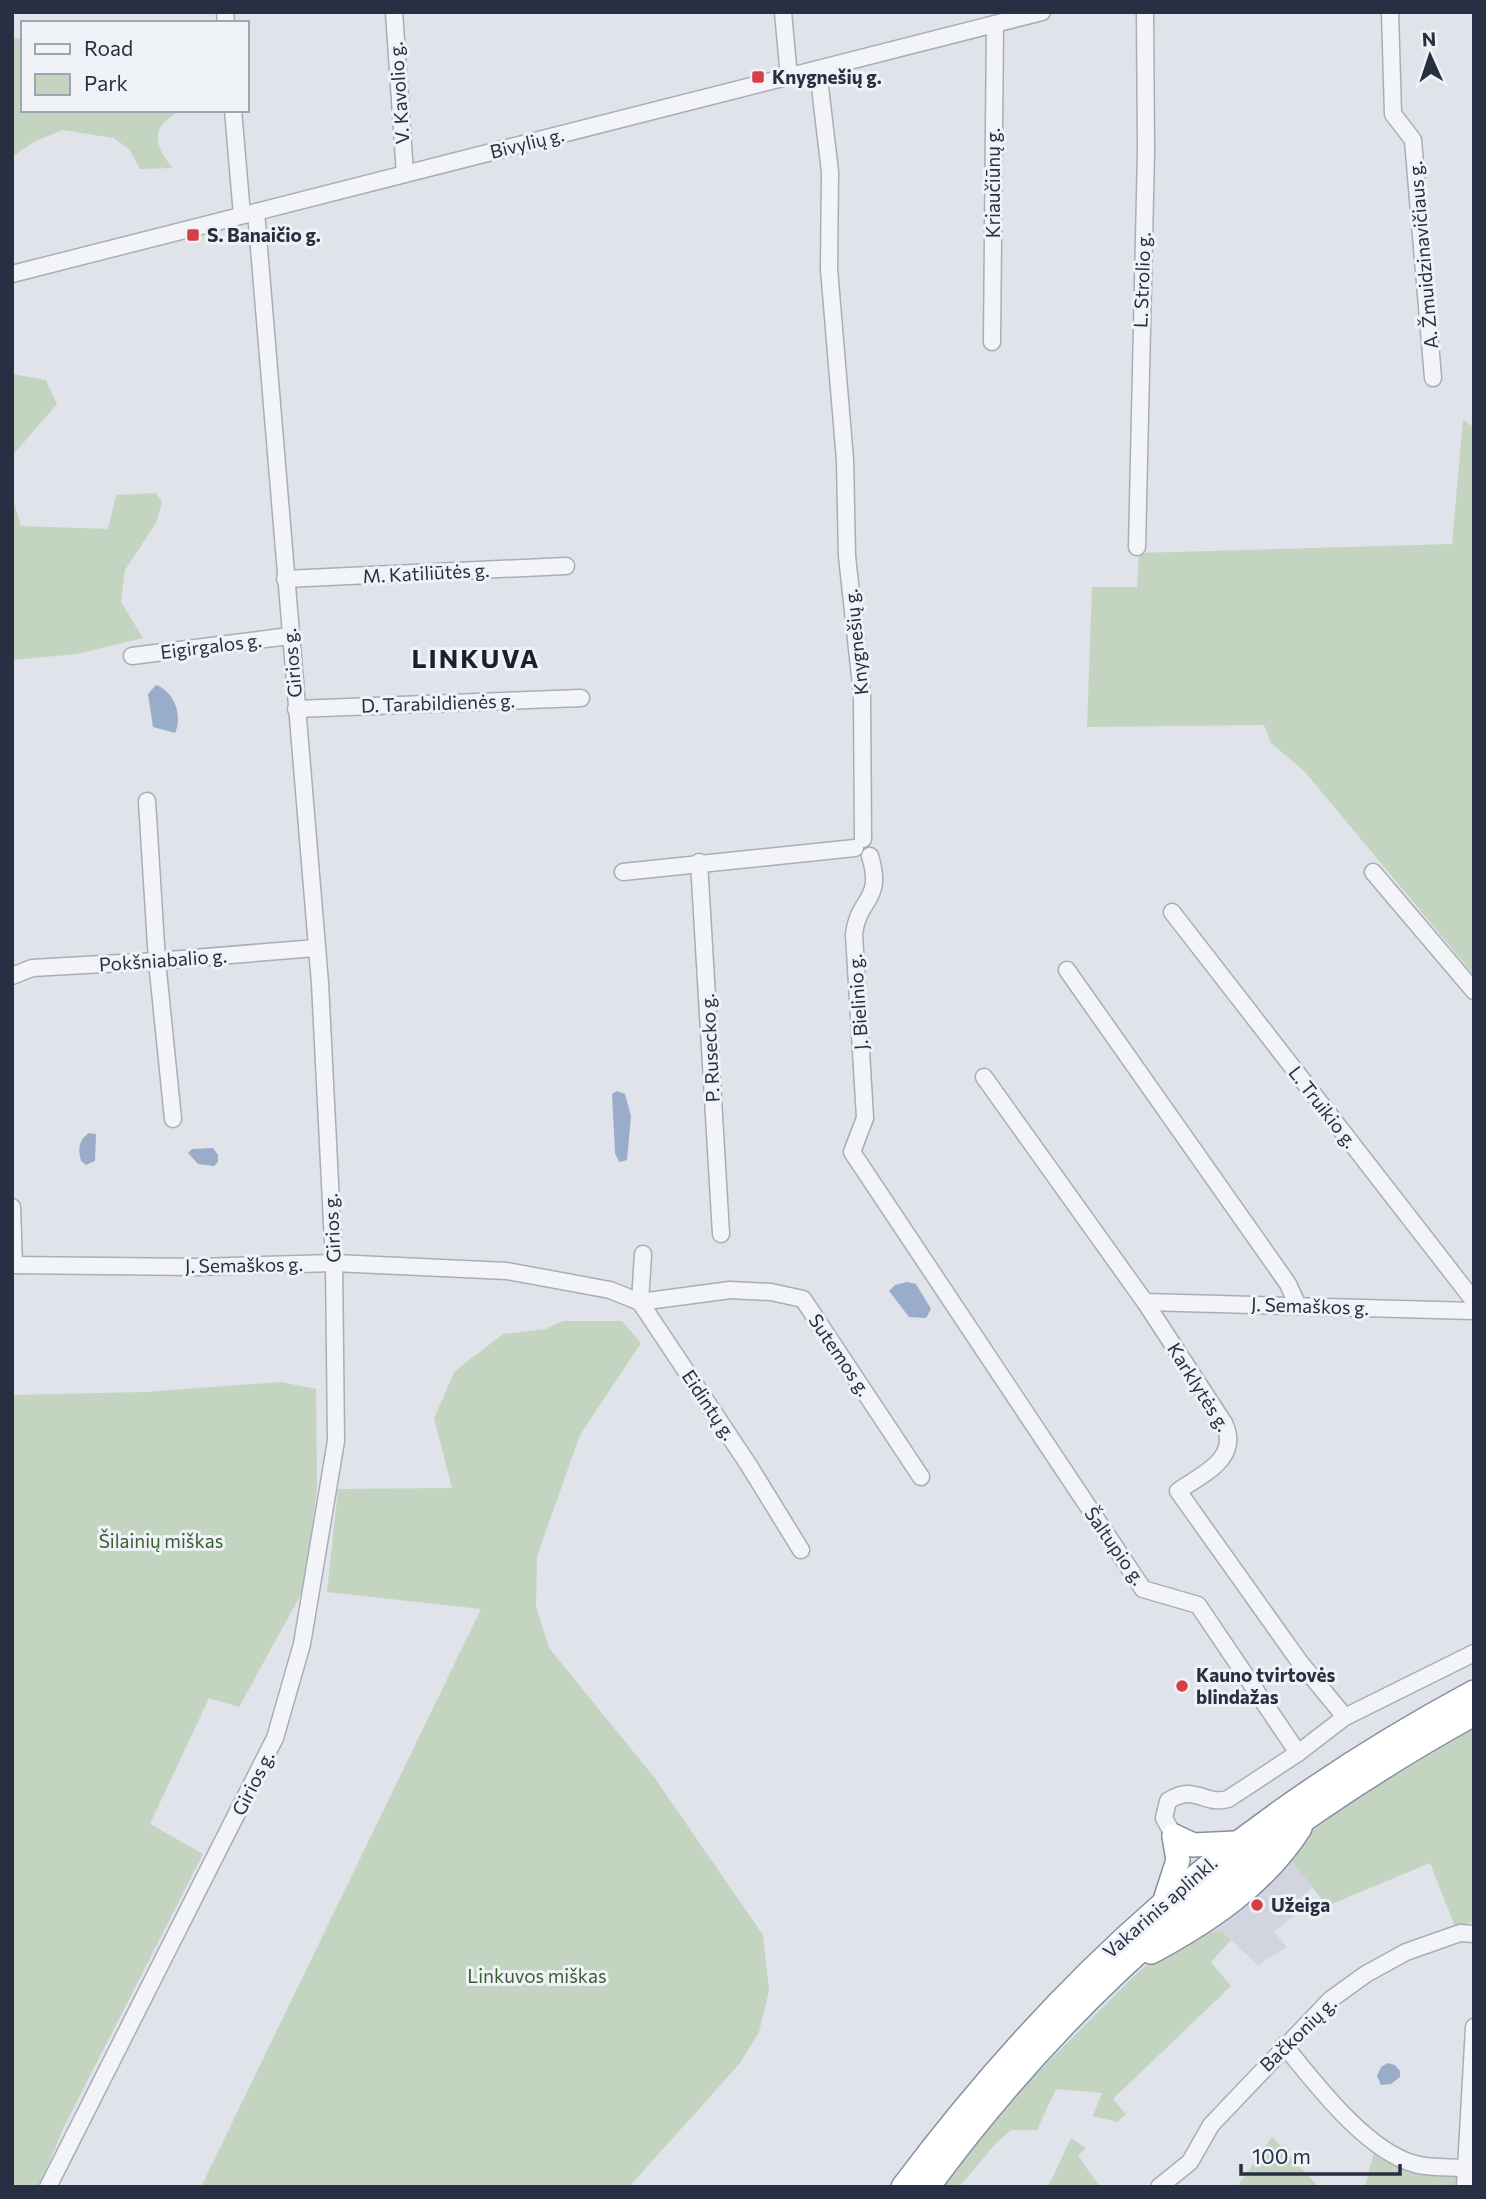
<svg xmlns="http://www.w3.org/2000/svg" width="1486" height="2199" viewBox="0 0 1486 2199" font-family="Commissioner,sans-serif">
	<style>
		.built { fill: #d2d5df }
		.green { fill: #c3d4c0 }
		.water { fill: #99adcb }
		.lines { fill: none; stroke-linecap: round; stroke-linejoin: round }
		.minor-casing { stroke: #a9adb7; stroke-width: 19 }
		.highway-casing { stroke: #868ea1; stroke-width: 26 }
		.minor { stroke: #f3f4f8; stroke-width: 16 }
		.highway { stroke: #fff; stroke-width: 23 }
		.poi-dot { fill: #d43f47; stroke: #eff2f7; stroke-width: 2.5 }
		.labels { text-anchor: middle; stroke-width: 6; stroke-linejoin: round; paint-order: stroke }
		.poi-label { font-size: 19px; font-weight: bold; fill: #282f42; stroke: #eff2f7; text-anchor: start }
		.street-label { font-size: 19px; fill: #282f42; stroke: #eff2f7 }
		.park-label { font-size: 19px; fill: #385e34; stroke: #eff2f7 }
		.district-label { font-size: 26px; font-weight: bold; letter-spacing: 2px; fill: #1a2032; stroke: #eff2f7 }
	</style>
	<rect width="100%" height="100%" fill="#e0e3e9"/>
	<polygon class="built" points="1287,1855 1312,1887 1294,1909 1297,1913 1274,1932 1287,1947 1258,1965 1221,1931 1186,1938"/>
	<g class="green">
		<path d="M23 38V110H179C174 116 165 120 161 126 152 141 164 158 173 168L140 169 129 149 114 138 62 130 34 142 12 157V39Z"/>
		<polygon points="12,374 46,380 57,404 12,456"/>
		<polygon points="1463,420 1474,427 1474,975 1305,772 1271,743 1264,725 1087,727 1092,587 1137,587 1139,553 1452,544"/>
		<polygon points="156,493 162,502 156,523 125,570 121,602 143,638 77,654 12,660 12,496 21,526 108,529 116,495"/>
		<polygon points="563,1321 622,1321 641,1343 580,1435 537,1556 536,1606 549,1648 654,1777 763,1935 769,1991 759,2032 740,2063 629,2187 201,2187 481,1609 327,1592 338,1489 452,1488 434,1418 455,1371 503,1334 546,1329"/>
		<polygon points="281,1382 316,1389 317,1489 304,1589 239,1707 209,1698 150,1824 203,1854 64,2127 39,2187 12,2187 12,1395 146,1392"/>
		<polygon points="1474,1728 1474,1921 1456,1929 1430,1863 1327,1906 1287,1855 1291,1847 1346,1805"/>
		<polygon points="1221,1931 1231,1940 1211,1962 1231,1986 1113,2099 1126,2114 1117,2122 1093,2116 1102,2093 1056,2089 1037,2130 1011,2130 996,2143 959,2187 942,2187 1027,2083 1132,1978 1163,1950 1186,1938"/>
		<polygon points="1272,2137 1319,2187 1237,2187"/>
		<polygon points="1071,2138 1086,2148 1078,2156 1100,2187 1048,2187"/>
		<polygon points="1375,2147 1453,2174 1458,2180 1457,2187 1365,2187"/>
	</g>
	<g class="water">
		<path d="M156 685C174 691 183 716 175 733L153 727 148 694Z"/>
		<polygon points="617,1091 625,1094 631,1116 627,1160 619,1162 615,1153 612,1094"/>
		<path d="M89 1133 96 1134 95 1161 86 1165 81 1161C78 1150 78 1140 89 1133Z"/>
		<polygon points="213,1148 218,1155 218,1162 214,1166 198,1164 188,1153 192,1149"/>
		<polygon points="907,1282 916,1284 931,1309 926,1318 909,1317 889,1291 895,1285"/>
		<polygon points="1388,2063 1395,2065 1400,2071 1400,2077 1391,2084 1381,2085 1377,2076 1381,2067"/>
	</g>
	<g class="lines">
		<defs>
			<g id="minor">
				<polyline points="225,12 226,23"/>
				<polyline points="394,12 405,174"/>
				<polyline points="783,12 789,77"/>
				<polyline points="1390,12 1393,114 1413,140 1433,378"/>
				<polyline points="818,70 830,172 829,269 845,460 847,556 862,695 863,839"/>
				<polyline points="233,110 242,215"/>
				<polyline points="12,274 1042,12"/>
				<polyline points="992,342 995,24"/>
				<polyline points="1137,547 1146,151 1145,12"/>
				<polyline points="285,579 566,566"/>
				<polyline points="132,656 289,636"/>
				<polyline points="296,709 581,698"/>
				<polyline points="147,801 157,961 173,1119"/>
				<path d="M870 856C884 901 858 898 854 934L865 1118 852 1152 1143 1589 1198 1605 1298 1753 1228 1799C1204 1806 1195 1783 1168 1801L1164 1818 1174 1836"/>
				<polyline points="699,862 721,1234"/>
				<polyline points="623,872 855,848"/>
				<polyline points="1373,872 1474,991"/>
				<polyline points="1172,912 1474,1301"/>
				<polyline points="1067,970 1288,1284 1298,1306"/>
				<polyline points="12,976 32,968 157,961 316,948"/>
				<path d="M984 1077 1145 1302 1224 1423C1241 1458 1203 1474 1178 1491L1299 1661 1345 1717"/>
				<polyline points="12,1207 14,1265"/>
				<polyline points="643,1254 640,1302 748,1464 801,1550"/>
				<polyline points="12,1265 197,1267 334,1263 507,1271 610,1290 640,1302 730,1290 771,1292 803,1299 921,1477"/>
				<polyline points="1145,1302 1474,1311"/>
				<polyline points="1298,1753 1345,1717 1474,1653"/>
				<path d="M1284 2045C1315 2083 1366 2151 1415 2164 1433 2169 1455 2167 1474 2168"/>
				<polyline points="48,2187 275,1738 302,1644 336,1441 334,1263 320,983 256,212"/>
				<polyline points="1159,2187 1190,2162 1211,2125 1330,2000 1366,1974 1406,1952 1460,1933 1474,1934"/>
				<polyline points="1465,2187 1474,2027"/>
			</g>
			<g id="highway">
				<polyline points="1174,1836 1193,1845 1235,1843"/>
				<polyline points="1166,1897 1178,1860 1174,1836"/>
				<path d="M1151 1952C1209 1921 1264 1884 1300 1828"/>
				<path d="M903 2187C1065 1971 1236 1820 1474 1692"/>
				<path d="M928 2187C1077 1984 1254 1836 1474 1714"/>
			</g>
		</defs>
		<use href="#minor" class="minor-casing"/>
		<use href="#highway" class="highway-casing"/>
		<use href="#minor" class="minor"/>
		<use href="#highway" class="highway"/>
	</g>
	<g class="poi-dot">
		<rect x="751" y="70" width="14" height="14" rx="3.5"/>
		<rect x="186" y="228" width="14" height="14" rx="3.5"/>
		<circle cx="1182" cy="1686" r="7"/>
		<circle cx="1257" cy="1905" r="7"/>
	</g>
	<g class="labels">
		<g class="poi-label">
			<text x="772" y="84">Knygnešių g.</text>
			<text x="207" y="242">S. Banaičio g.</text>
			<text x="1196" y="1682">Kauno tvirtovės<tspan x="1196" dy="22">blindažas</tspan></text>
			<text x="1271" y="1912">Užeiga</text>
		</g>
		<g class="street-label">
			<text transform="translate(399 93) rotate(-94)" y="7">V. Kavolio g.</text>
			<text transform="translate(527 143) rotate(-14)" y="7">Bivylių g.</text>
			<text transform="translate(993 183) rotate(-90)" y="7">Kriaučiūnų g.</text>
			<text transform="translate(1423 255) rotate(-95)" y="7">A. Žmuidzinavičiaus g.</text>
			<text transform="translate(1142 280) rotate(-88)" y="7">L. Strolio g.</text>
			<text transform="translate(426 573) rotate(-3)" y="7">M. Katiliūtės g.</text>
			<text transform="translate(856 642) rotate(-96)" y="7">Knygnešių g.</text>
			<text transform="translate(211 646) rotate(-7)" y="7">Eigirgalos g.</text>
			<text transform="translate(292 663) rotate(-95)" y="7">Girios g.</text>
			<text transform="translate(438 703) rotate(-2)" y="7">D. Tarabildienės g.</text>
			<text transform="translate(163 960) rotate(-4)" y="7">Pokšniabalio g.</text>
			<text transform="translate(858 1002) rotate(-94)" y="7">J. Bielinio g.</text>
			<text transform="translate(710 1048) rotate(-93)" y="7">P. Rusecko g.</text>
			<text transform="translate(1323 1107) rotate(52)" y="7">L. Truikio g.</text>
			<text transform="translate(332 1228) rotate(-93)" y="7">Girios g.</text>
			<text transform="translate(244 1265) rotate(-1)" y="7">J. Semaškos g.</text>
			<text transform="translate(1310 1306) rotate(2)" y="7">J. Semaškos g.</text>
			<text transform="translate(840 1355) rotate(56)" y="7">Sutemos g.</text>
			<text transform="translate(1199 1387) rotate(58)" y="7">Karklytės g.</text>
			<text transform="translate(709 1405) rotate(56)" y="7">Eidintų g.</text>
			<text transform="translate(1115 1546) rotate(55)" y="7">Šaltupio g.</text>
			<text transform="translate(253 1783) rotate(-63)" y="7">Girios g.</text>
			<text transform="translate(1160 1907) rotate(-41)" y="7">Vakarinis aplinkl.</text>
			<text transform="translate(1298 2034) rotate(-44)" y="7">Bačkonių g.</text>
		</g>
		<g class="park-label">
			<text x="161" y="1548">Šilainių miškas</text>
			<text x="537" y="1983">Linkuvos miškas</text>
		</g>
		<g class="district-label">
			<text x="476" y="668">LINKUVA</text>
		</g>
	</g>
	<rect width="1486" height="2199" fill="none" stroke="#282f42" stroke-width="28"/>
	<rect x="21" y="21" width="228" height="91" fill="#eff2f7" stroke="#9fa4af" stroke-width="2"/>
	<rect x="35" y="44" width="35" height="10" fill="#f3f4f8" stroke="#9fa4af" stroke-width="2"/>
	<text x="84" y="56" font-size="21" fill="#282f42">Road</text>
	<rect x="35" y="74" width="35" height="21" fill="#c3d4c0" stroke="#9fa4af" stroke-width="2"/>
	<text x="84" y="91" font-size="21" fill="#282f42">Park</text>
	<g transform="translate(1430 56) rotate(357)" stroke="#eff2f7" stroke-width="5" paint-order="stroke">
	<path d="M0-5L12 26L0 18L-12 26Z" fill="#282f42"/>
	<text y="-10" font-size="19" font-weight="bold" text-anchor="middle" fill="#282f42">N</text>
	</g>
	<path d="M1241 2164v10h159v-10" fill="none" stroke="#282f42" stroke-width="3.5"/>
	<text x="1252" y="2164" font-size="21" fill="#282f42" stroke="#eff2f7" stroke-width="5" paint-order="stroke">100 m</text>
</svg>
